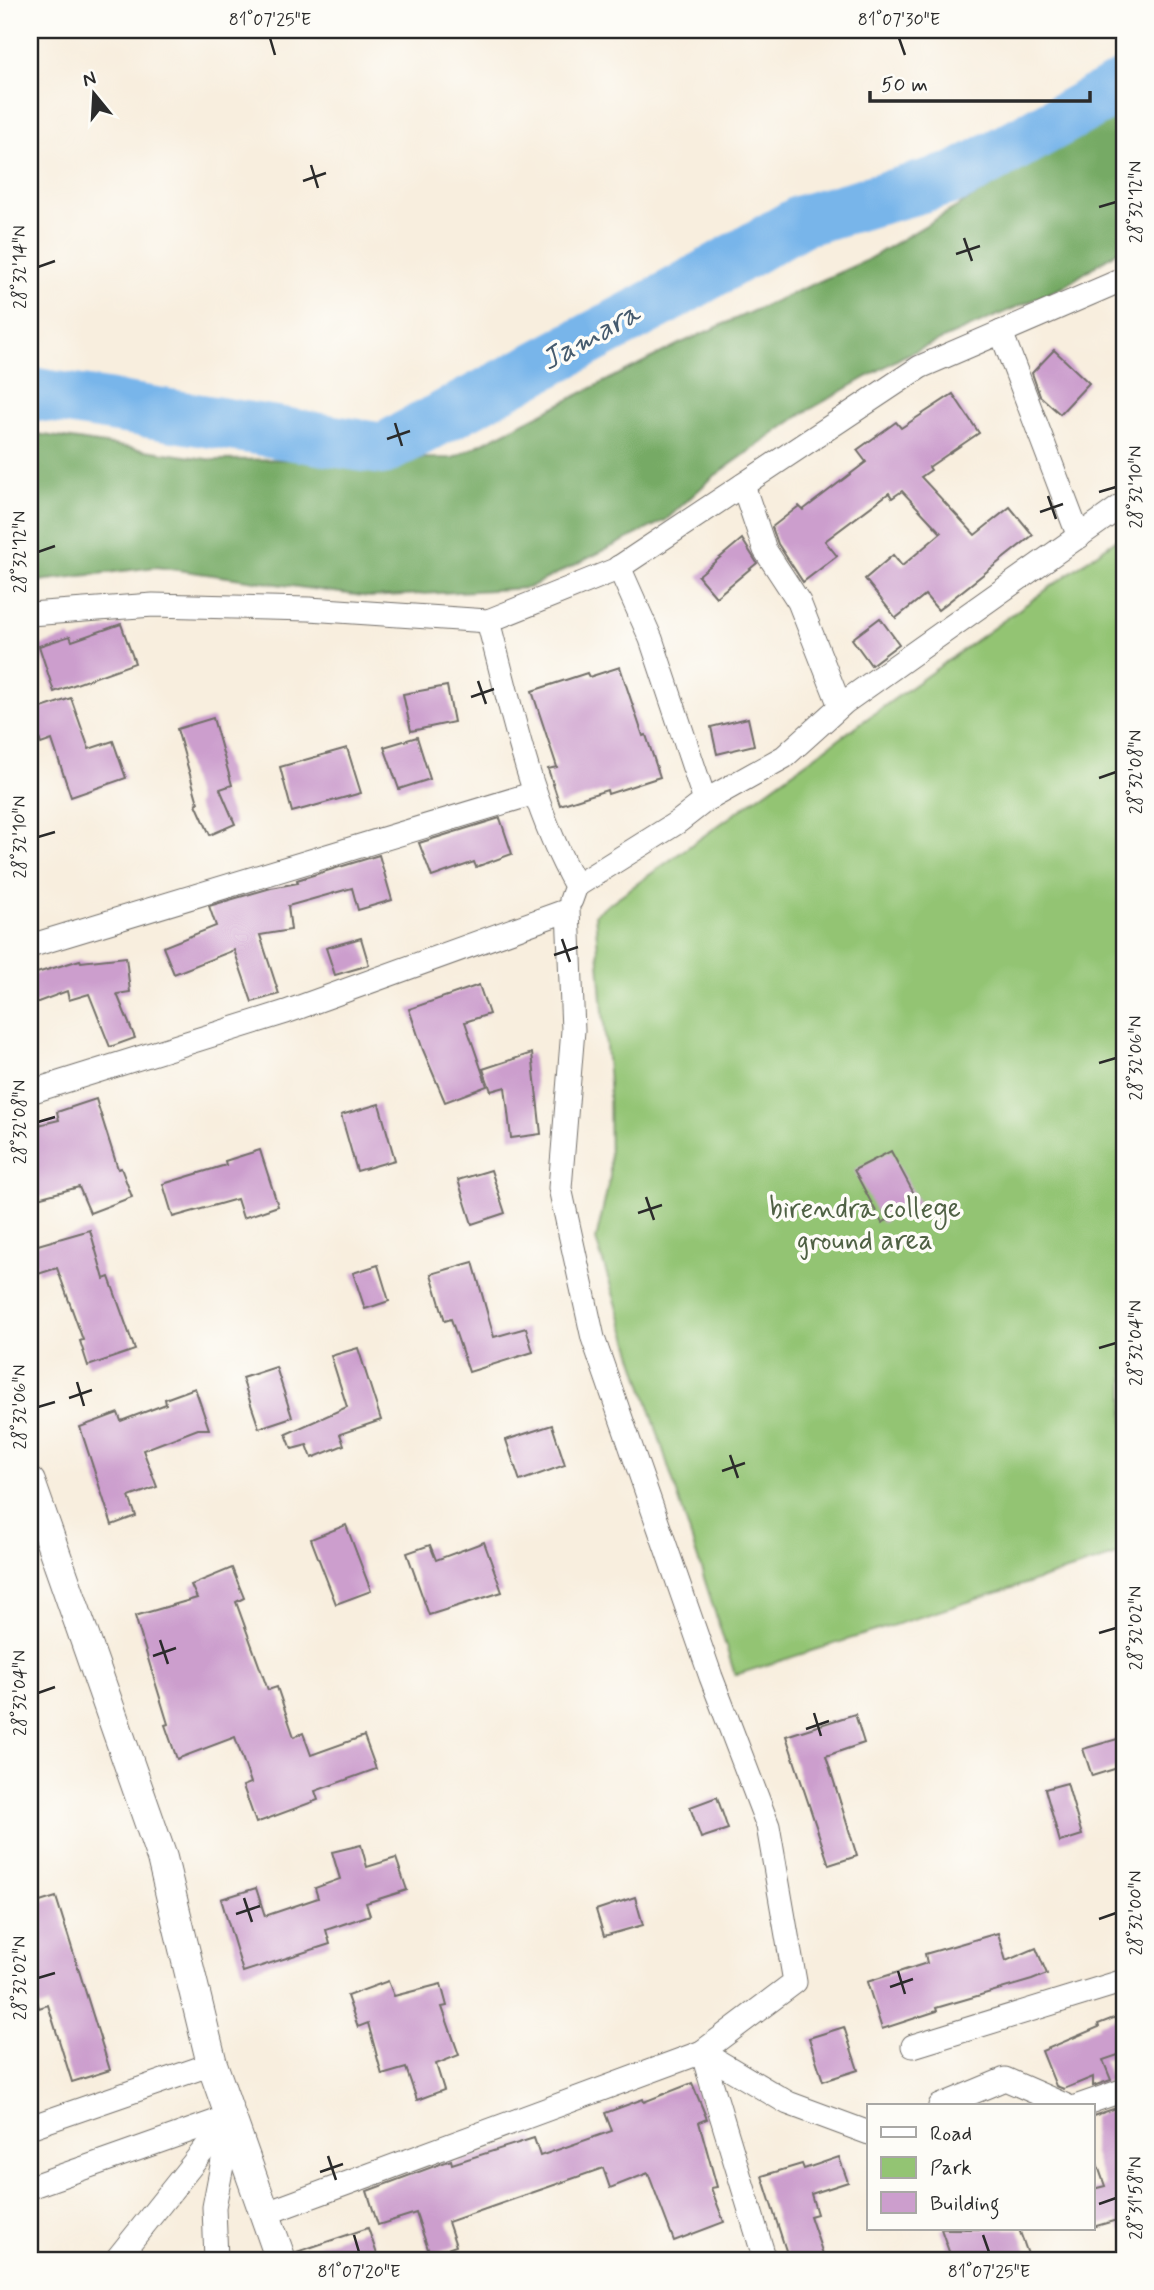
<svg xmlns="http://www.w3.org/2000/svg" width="1154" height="2290" viewBox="0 0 1154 2290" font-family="Mynerve,sans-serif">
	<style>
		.green { fill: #93c473; stroke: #5f784f; stroke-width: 2 }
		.forest { fill: #76aa65; stroke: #506a48; stroke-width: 2 }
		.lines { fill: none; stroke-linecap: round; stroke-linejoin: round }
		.river { stroke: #78b5ea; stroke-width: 52 }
		.building { fill: #cc9ecd }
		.minor-casing { stroke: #736f6a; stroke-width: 25 }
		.tertiary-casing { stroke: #736f6a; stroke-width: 32 }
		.minor { stroke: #fff; stroke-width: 23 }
		.tertiary { stroke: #fff; stroke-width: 30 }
		.ticks { fill: none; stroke: #2b2b2b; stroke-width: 2.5 }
		.labels { text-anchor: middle; stroke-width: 7; stroke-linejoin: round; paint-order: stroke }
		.park-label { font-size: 28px; fill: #4f6144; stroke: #fdfcf7 }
		.water-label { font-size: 30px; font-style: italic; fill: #465b6e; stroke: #fdfcf7 }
		.neatline { fill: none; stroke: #2b2b2b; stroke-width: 2.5 }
		.ticks-label { font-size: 18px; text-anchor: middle; fill: #2b2b2b }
	</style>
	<rect width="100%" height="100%" fill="#fdfcf7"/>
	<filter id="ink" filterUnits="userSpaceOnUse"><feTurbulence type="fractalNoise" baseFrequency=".0143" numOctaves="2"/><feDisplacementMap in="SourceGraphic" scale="14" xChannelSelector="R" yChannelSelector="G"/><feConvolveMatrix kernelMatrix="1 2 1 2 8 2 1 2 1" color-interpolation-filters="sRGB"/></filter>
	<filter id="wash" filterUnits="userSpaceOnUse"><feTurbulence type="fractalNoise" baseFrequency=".00686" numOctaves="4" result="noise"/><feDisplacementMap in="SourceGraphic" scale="28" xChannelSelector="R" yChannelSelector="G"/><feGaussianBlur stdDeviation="1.57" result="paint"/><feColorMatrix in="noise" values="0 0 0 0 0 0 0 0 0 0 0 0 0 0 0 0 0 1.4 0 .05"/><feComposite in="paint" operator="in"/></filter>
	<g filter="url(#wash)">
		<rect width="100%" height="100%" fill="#f8eede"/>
		<polygon class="green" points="1124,534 1124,1553 735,1675 596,1240 610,1177 609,1083 595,914"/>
		<polygon class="forest" points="1124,108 1124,247 1063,287 904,356 802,414 713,477 666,520 528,588 369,597 156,567 30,582 30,433 213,460 453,458 679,344 865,261"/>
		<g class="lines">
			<polyline class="river" points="30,393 383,449 658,303 801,221 957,177 1124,85"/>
		</g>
		<g id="blocks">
			<g class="building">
				<polygon points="1054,350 1089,383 1060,414 1040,396 1032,373"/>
				<polygon points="953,394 979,433 929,467 931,470 921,477 975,535 1010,507 1033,535 938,610 925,595 896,618 865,579 893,555 902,566 941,533 902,491 892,498 889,493 825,541 837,556 803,582 778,544 772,527 799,506 803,510 866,462 857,450 896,422 901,428"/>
				<polygon points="742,539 757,563 716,597 698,576"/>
				<polygon points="880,618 899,644 871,665 852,639"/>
				<polygon points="121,624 135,663 54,692 39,646 70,636 72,641"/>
				<polygon points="620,667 643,736 646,735 660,777 608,794 607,790 560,805 548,769 557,767 532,691 587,673 589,677"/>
				<polygon points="447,686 454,722 411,731 403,694"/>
				<polygon points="71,698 89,749 113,741 126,778 71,797 52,740 41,744 30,712"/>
				<polygon points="213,718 232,785 220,789 235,824 210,835 196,804 198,803 177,729"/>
				<polygon points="748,718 754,745 717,754 711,727"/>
				<polygon points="417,737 430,779 399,789 384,747"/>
				<polygon points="347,748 361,793 292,812 280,767"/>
				<polygon points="500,818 512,854 476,867 474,862 432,877 419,843"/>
				<polygon points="379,855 392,900 358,910 352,888 288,906 291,930 260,935 279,994 252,1002 234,950 174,974 163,947 216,926 209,906 271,888 298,883 297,880"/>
				<polygon points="361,938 369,965 335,975 326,948"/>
				<polygon points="126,957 130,992 117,994 135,1038 110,1047 89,994 69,1000 67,991 30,1005 30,975 80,960 81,962"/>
				<polygon points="479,985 489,1014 465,1022 487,1086 445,1102 423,1050 409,1009"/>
				<polygon points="532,1053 541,1134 511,1138 505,1087 491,1091 483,1069"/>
				<polygon points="96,1099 118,1169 121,1168 132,1197 90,1213 79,1187 30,1200 30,1127 59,1120 57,1112"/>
				<polygon points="379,1104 395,1160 357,1171 341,1115"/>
				<polygon points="260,1150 278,1206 243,1218 237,1199 173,1217 163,1184 226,1165 225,1161"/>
				<polygon points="891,1151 919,1203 882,1223 854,1170"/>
				<polygon points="491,1170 505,1213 472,1224 458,1180"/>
				<polygon points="90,1230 104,1279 109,1277 135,1350 88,1366 80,1341 83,1340 57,1268 38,1274 31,1247"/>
				<polygon points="473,1262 494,1337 526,1328 533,1352 469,1372 451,1319 445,1321 431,1274"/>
				<polygon points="378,1265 389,1301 365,1309 353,1273"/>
				<polygon points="358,1348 381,1420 340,1434 344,1445 312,1458 307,1445 292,1449 286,1434 347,1407 331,1356"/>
				<polygon points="276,1367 292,1417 259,1428 242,1378"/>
				<polygon points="195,1388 209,1429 198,1429 143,1450 157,1487 129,1497 136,1516 112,1525 80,1427 118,1413 121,1421 166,1404 165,1399"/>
				<polygon points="552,1425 565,1465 520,1481 506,1440"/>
				<polygon points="346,1525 371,1591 336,1604 311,1539"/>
				<polygon points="484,1542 502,1592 429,1615 407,1553 430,1545 436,1560"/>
				<polygon points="232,1568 244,1598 236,1602 268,1690 277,1687 294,1737 303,1733 311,1755 364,1736 376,1769 315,1791 318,1800 256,1823 243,1786 251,1783 235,1737 177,1759 165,1725 168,1724 135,1616 197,1598 191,1585"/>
				<polygon points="855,1714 864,1743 826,1756 857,1856 829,1865 786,1736"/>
				<polygon points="1124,1737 1124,1766 1092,1776 1083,1749"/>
				<polygon points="1067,1783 1082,1835 1060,1842 1045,1789"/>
				<polygon points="717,1797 728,1829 701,1838 690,1807"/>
				<polygon points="361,1845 367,1867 396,1858 407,1890 366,1903 370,1915 326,1930 330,1944 243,1972 221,1899 256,1888 265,1916 318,1898 315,1888 340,1879 332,1852"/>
				<polygon points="56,1897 110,2070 72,2082 48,2005 39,2008 30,1977 30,1905"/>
				<polygon points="635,1897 643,1925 604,1936 596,1910"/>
				<polygon points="998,1933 1006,1961 1036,1948 1047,1974 1032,1980 936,2008 937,2011 882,2029 867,1982 927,1963 925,1954"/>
				<polygon points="388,1981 394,1996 441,1984 447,2006 442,2007 459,2055 436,2064 444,2090 417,2100 406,2068 382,2075 368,2023 358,2027 347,1996"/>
				<polygon points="1124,2014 1124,2053 1103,2060 1111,2080 1093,2086 1093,2077 1064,2089 1056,2086 1042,2051 1099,2027 1098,2024"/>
				<polygon points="844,2027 858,2070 823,2081 809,2038"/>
				<polygon points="692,2083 707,2119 699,2122 717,2187 711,2188 724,2222 674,2241 648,2173 610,2188 603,2168 448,2222 456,2246 430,2255 416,2213 378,2225 367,2191 451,2160 452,2164 534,2138 540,2156 612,2131 605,2113 643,2099 644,2102"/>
				<polygon points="1122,2106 1124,2112 1124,2231 1121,2231 1117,2220 1093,2227 1093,2189 1105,2186 1093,2152 1093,2116"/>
				<polygon points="839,2157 848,2182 811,2194 817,2214 810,2216 825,2260 789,2260 762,2176 802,2164 804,2169"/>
				<polygon points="368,2228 379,2260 298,2260 297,2252"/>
				<polygon points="941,2229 1019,2229 1030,2260 952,2260"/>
			</g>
		</g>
	</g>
	<g filter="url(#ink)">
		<use href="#blocks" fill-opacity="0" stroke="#736f6a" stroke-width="2"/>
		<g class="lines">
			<defs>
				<g id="minor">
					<polyline points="1001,332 1079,537"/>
					<polyline points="743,485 765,550 799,602 840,706"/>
					<polyline points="30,614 153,605 309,609 488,621 615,570 920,367 1124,279"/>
					<path d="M488 621C512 710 530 805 576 886L571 900"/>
					<polyline points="705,801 784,757 845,702 1124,504"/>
					<polyline points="576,886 678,822 705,801 651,639 619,567"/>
					<polyline points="30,946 535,793"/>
					<polyline points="30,1092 286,1012 568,910 573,1030 560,1188 593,1338 711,1677 768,1826 795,1982 702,2052 788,2103 869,2133"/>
					<polyline points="913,2046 1124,1981"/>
					<polyline points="940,2106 1005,2079 1067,2106"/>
					<polyline points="1078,2106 1124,2090"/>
					<polyline points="30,2127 212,2064"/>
					<polyline points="30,2187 231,2116"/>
					<polyline points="264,2214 702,2052 765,2260"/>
					<polyline points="116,2260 231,2116"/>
					<polyline points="216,2260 214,2207 231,2119"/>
				</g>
				<polyline id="tertiary" points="30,1482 162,1858 212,2064 281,2260"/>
			</defs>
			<use href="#minor" class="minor-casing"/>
			<use href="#tertiary" class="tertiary-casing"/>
			<use href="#minor" class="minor"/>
			<use href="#tertiary" class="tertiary"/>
		</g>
	</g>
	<path class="ticks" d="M270 38 275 55M899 38 905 55M311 165 318 188M303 181 326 173M1099 207 1116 202M964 238 972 261M956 254 980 246M38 267 55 261M395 423 402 446M387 439 410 431M1099 492 1116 487M1048 496 1056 519M1040 512 1063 504M38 552 55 546M478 681 486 704M471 697 494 689M1099 778 1116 772M38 837 55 832M562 939 570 962M554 955 578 947M1099 1063 1116 1058M38 1122 55 1117M646 1197 654 1220M638 1213 662 1205M1099 1348 1116 1343M77 1382 84 1406M69 1398 92 1390M38 1407 55 1402M730 1455 738 1478M722 1471 745 1463M1099 1633 1116 1628M160 1640 168 1664M153 1656 176 1648M38 1693 55 1687M814 1713 821 1736M806 1729 829 1721M244 1898 252 1922M236 1914 260 1906M1099 1919 1116 1913M898 1971 905 1994M38 1978 55 1973M890 1987 913 1979M328 2156 336 2180M320 2172 343 2164M1099 2204 1116 2198M354 2235 359 2252M983 2235 989 2252"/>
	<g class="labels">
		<g class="park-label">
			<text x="865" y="1217">birendra college<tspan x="865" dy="32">ground area</tspan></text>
		</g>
		<g class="water-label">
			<text transform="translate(590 336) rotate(-29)" y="10">Jamara</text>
		</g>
	</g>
	<rect width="1154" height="2290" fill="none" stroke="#fdfcf7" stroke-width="77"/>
	<rect x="867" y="2104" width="228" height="126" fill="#fdfcf7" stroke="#a9a8a5" stroke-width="2"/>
	<rect x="881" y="2127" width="35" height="10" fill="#ffffff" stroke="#a9a8a5" stroke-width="2"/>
	<text x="930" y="2140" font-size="21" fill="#2b2b2b">Road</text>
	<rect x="881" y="2157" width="35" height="21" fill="#93c473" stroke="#a9a8a5" stroke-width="2"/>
	<text x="930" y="2174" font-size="21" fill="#2b2b2b">Park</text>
	<rect x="881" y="2192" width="35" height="21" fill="#cc9ecd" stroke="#a9a8a5" stroke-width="2"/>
	<text x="930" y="2210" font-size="21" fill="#2b2b2b">Building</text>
	<g transform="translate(94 94) rotate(342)" stroke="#fdfcf7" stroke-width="5" paint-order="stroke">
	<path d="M0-5L12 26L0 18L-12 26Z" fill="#2b2b2b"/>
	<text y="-10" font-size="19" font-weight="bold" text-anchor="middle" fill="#2b2b2b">N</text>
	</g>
	<path d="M870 91v10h220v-10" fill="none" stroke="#2b2b2b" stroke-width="3.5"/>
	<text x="881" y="91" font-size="21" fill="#2b2b2b" stroke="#fdfcf7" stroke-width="5" paint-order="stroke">50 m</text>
	<rect x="38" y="38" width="1078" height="2214" class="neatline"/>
	<g class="ticks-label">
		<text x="270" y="25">81°07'25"E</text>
		<text x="899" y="25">81°07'30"E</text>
		<text transform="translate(1135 202) rotate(-90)" y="6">28°32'12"N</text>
		<text transform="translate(19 267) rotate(-90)" y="6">28°32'14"N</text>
		<text transform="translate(1135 487) rotate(-90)" y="6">28°32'10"N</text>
		<text transform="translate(19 552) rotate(-90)" y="6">28°32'12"N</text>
		<text transform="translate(1135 772) rotate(-90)" y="6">28°32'08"N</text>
		<text transform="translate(19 837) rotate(-90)" y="6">28°32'10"N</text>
		<text transform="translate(1135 1058) rotate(-90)" y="6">28°32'06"N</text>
		<text transform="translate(19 1122) rotate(-90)" y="6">28°32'08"N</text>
		<text transform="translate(1135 1343) rotate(-90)" y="6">28°32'04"N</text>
		<text transform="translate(19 1407) rotate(-90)" y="6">28°32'06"N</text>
		<text transform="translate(1135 1628) rotate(-90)" y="6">28°32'02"N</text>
		<text transform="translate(19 1693) rotate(-90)" y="6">28°32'04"N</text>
		<text transform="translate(1135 1913) rotate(-90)" y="6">28°32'00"N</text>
		<text transform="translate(19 1978) rotate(-90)" y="6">28°32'02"N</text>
		<text transform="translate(1135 2198) rotate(-90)" y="6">28°31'58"N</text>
		<text x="359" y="2277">81°07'20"E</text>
		<text x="989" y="2277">81°07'25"E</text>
	</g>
</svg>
